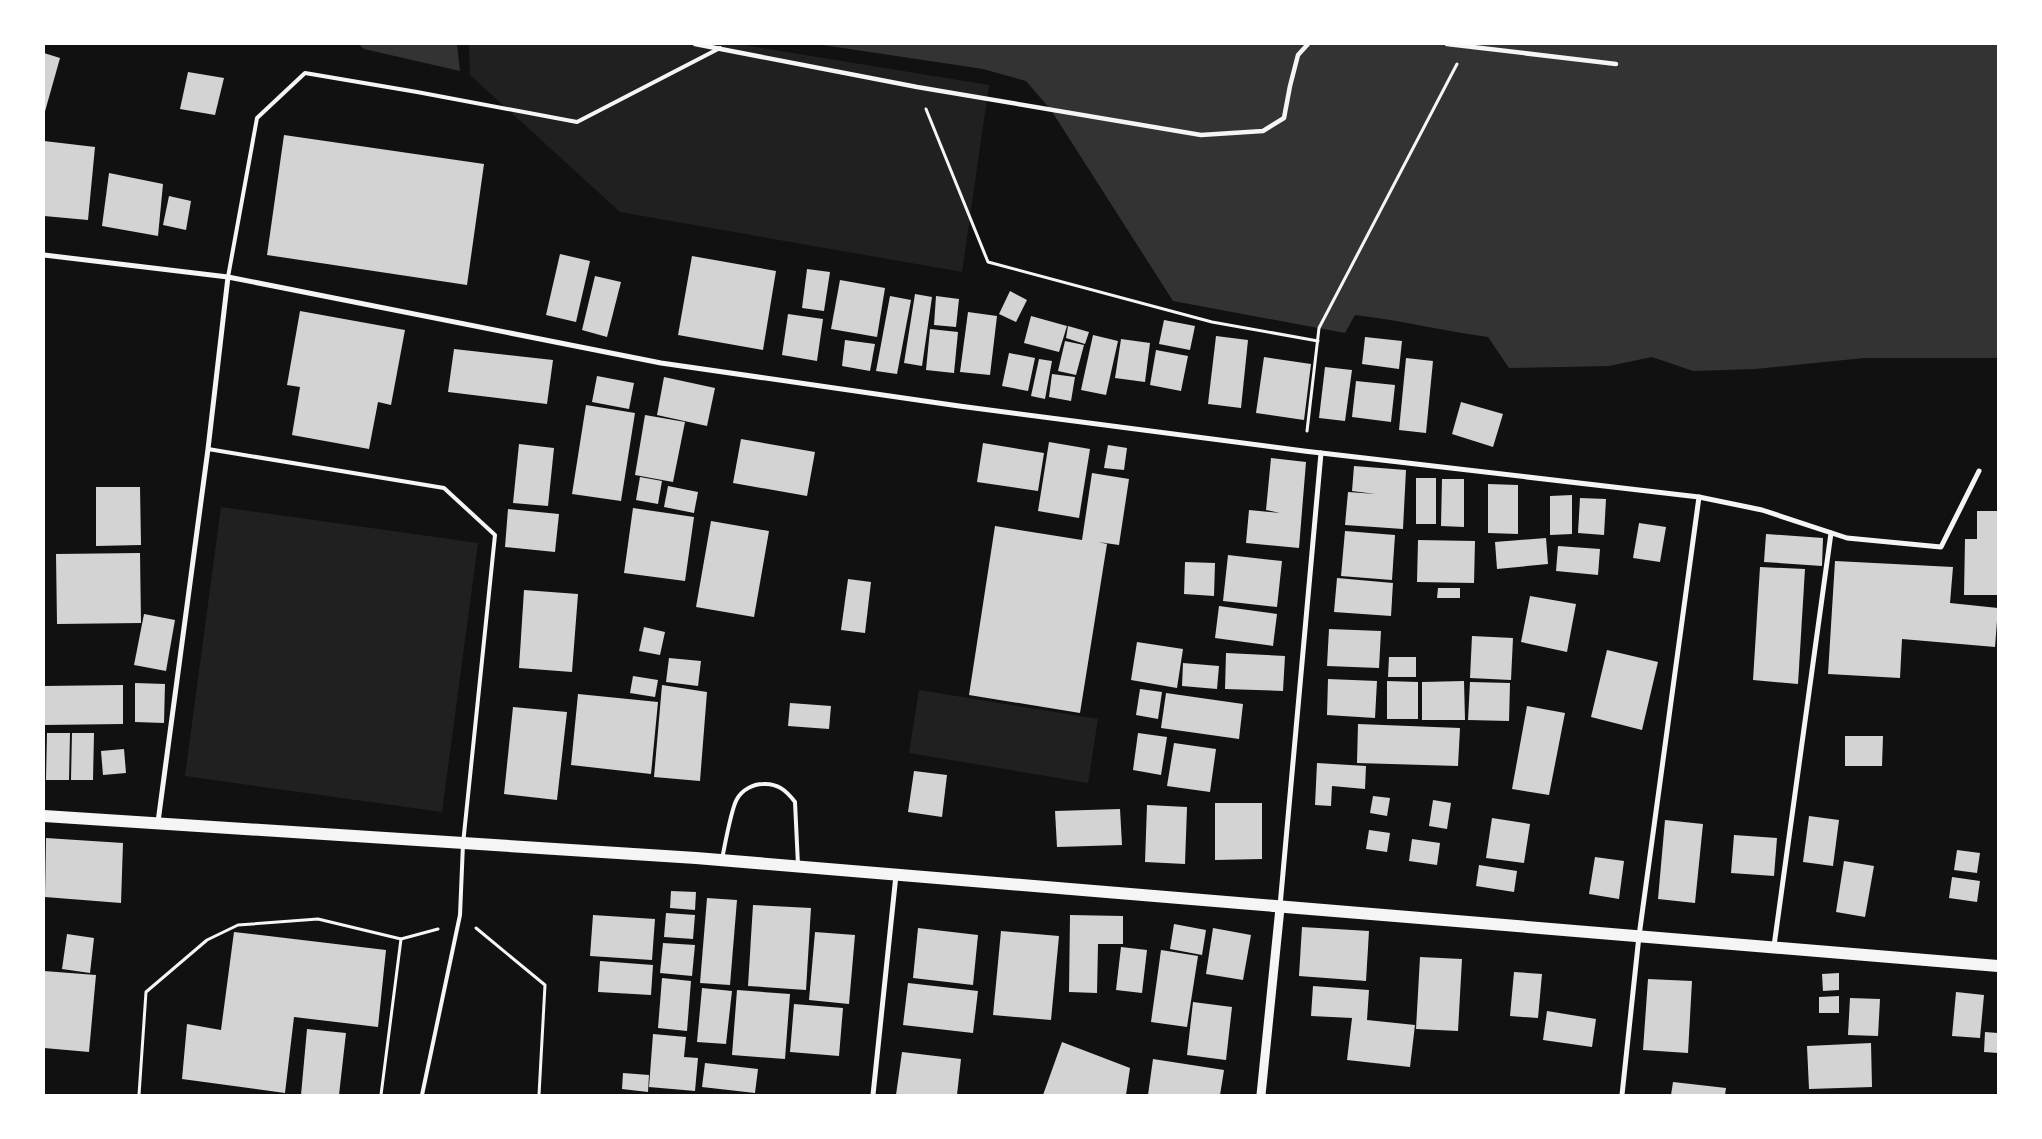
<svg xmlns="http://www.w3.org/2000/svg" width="2042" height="1139" viewBox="0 0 2042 1139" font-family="Manrope,sans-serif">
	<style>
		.green { fill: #202020 }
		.water { fill: #333 }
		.building { fill: #d3d3d3 }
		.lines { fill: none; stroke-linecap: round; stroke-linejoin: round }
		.path { stroke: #f5f5f5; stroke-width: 3 }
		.service { stroke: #f5f5f5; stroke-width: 4 }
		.pedestrian { stroke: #f5f5f5; stroke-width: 4.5 }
		.minor { stroke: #f5f5f5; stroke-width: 5 }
		.tertiary { stroke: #f5f5f5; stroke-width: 9 }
		.primary { stroke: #f5f5f5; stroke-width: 12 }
	</style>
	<rect width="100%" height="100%" fill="#111"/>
	<g class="green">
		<polygon points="469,44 738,44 989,85 962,272 620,212 470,75"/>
		<polygon points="221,507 478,543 442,812 185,776"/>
		<polygon points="919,690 1098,719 1088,783 909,753"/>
	</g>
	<g class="water">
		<polygon points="358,44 457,44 460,71 364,49"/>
		<path d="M816 44H1998V358H1864L1755 369 1693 371 1652 357 1609 366 1509 368 1488 337C1443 331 1400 320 1355 315L1345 333 1173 301 1051 110 1026 81 983 69Z"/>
	</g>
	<g class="building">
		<polygon points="44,53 60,58 44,115"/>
		<polygon points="188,72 224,78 215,115 180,109"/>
		<polygon points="284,135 484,164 467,285 267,255"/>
		<polygon points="44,141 95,147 88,220 44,216"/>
		<polygon points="109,173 163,184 158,236 102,226"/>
		<polygon points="169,196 191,201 186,230 163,225"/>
		<polygon points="560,254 590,261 576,322 546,315"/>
		<polygon points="692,256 776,271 763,350 678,335"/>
		<polygon points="807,269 830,272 824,311 802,308"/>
		<polygon points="595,276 621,282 607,337 582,330"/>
		<polygon points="840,280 885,288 877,337 831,329"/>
		<polygon points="1010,291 1027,300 1016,322 999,314"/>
		<polygon points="915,294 932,297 922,366 904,363"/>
		<polygon points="890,296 911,300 897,374 876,371"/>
		<polygon points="936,296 959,299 956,327 934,325"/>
		<polygon points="300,311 405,330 391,405 378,402 369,449 292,435 300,387 287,385"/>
		<polygon points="968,312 997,316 990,375 960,372"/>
		<polygon points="788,314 823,319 817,361 782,355"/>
		<polygon points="1031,316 1067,326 1059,352 1024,343"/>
		<polygon points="1164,320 1195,326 1190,350 1159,344"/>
		<polygon points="1068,326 1089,332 1085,344 1066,338"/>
		<polygon points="930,329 958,332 954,373 926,370"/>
		<polygon points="1093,335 1118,341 1106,395 1081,390"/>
		<polygon points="1216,336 1248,340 1241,408 1208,404"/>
		<polygon points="1365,337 1402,341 1399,369 1362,364"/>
		<polygon points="1121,339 1150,343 1145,382 1115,378"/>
		<polygon points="845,340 875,344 870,371 842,366"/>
		<polygon points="1065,341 1084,345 1076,375 1058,371"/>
		<polygon points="454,349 553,360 547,404 448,392"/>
		<polygon points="1156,350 1188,356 1181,391 1150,385"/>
		<polygon points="1009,353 1035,358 1028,391 1002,386"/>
		<polygon points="1264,357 1311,364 1304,420 1256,413"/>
		<polygon points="1406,358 1433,361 1426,433 1399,430"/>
		<polygon points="1039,359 1052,361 1045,399 1031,396"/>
		<polygon points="1325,367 1352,370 1345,421 1319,418"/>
		<polygon points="1052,374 1075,377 1071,401 1049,397"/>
		<polygon points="597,376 634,383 629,409 592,402"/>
		<polygon points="664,377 715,388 707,426 657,415"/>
		<polygon points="1356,381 1395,385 1391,422 1352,417"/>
		<polygon points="1461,402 1503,414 1493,447 1452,434"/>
		<polygon points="586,405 635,413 621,501 572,494"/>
		<polygon points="645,415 685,422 673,482 635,475"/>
		<polygon points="741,439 815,452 807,496 733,483"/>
		<polygon points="1049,442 1090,449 1079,518 1038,511"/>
		<polygon points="983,443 1044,453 1038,491 977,482"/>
		<polygon points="519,444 554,448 548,506 513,503"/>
		<polygon points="1108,445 1127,448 1124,470 1104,468"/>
		<polygon points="1271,458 1306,462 1299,548 1246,543 1249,510 1280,513 1266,510"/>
		<polygon points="1354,466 1406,470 1403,529 1345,525 1348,492 1376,494 1352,491"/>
		<polygon points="1092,473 1129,479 1119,545 1098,542 1107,544 1080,713 969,695 995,526 1082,540"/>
		<polygon points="640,477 662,481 658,504 636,500"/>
		<rect x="1416" y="478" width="20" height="46"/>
		<polygon points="1442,479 1464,479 1464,527 1441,526"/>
		<polygon points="1488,484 1518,485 1518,534 1488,533"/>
		<polygon points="668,486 698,492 694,513 664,507"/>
		<polygon points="96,487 140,487 141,545 96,546"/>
		<polygon points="1572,495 1572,534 1550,535 1550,496"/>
		<polygon points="1580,498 1606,499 1604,535 1578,533"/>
		<polygon points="633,508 694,517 685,581 624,573"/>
		<polygon points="508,509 559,514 555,552 505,547"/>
		<polygon points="1977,511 1998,511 1998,595 1964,595 1965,539 1977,539"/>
		<polygon points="711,521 769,531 754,617 696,607"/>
		<polygon points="1639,523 1666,527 1660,562 1633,558"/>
		<polygon points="1345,531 1395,535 1392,580 1341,576"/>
		<polygon points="1766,534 1823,538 1822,566 1764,562"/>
		<polygon points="1546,538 1548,564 1497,569 1495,542"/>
		<polygon points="1418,540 1475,541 1474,583 1417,582"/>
		<polygon points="1558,546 1600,549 1598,575 1556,571"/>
		<polygon points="140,553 141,623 57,624 56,554"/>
		<polygon points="1228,555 1282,561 1277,607 1223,601"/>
		<polygon points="1835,561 1953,567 1950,603 1998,608 1995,647 1902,639 1900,678 1828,674"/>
		<polygon points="1185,562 1215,563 1214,596 1184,594"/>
		<polygon points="1760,567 1805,569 1798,684 1753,680"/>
		<polygon points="1337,578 1393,583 1391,616 1334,612"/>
		<polygon points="848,579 871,582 865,633 841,630"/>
		<polygon points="1438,588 1460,588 1460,598 1437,598"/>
		<polygon points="524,590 578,594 572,672 519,668"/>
		<polygon points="1530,596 1576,604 1567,652 1521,642"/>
		<polygon points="1219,606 1277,614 1273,646 1215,638"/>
		<polygon points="144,614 175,620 166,671 134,665"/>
		<polygon points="644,627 665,632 660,655 639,651"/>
		<polygon points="1329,629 1381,631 1379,668 1327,666"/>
		<polygon points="1472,636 1513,638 1511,680 1470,678"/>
		<polygon points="1137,642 1183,649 1177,688 1131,680"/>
		<polygon points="1607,650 1658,662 1642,730 1591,717"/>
		<polygon points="1226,653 1285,656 1283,691 1225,689"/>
		<polygon points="1389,657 1416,657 1416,677 1388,677"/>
		<polygon points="669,658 701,661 698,686 666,682"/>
		<polygon points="1183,663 1219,666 1217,689 1182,686"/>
		<polygon points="633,676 658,680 655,697 630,693"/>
		<polygon points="1328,679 1377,681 1375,718 1327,715"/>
		<polygon points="1387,681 1418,682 1418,719 1387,719"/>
		<polygon points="1464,681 1465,720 1422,720 1422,682"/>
		<polygon points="1470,682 1510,683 1509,721 1468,720"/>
		<polygon points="135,683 165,684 164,723 135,722"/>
		<polygon points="123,685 123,724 44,725 44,686"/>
		<polygon points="662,685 707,692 700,781 654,777"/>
		<polygon points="1140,689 1162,692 1158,719 1136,715"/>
		<polygon points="1166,693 1243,704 1239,739 1161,728"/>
		<polygon points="578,694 658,702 651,774 571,765"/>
		<polygon points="790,703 831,706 829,729 788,726"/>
		<polygon points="1527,706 1565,713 1549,795 1512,789"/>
		<polygon points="513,707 567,712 557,800 504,794"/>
		<polygon points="1358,724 1460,728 1458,766 1357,763"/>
		<polygon points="47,733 70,733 69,780 46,780"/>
		<polygon points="72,733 94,733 93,780 71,780"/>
		<polygon points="1138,733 1167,737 1161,775 1133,770"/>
		<polygon points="1845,736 1883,736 1882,766 1845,766"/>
		<polygon points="1174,743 1216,749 1210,792 1167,786"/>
		<polygon points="124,749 126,773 103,775 101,751"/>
		<polygon points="1317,763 1366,766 1365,789 1332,786 1331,806 1315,805"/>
		<polygon points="914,771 947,775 942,817 908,812"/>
		<polygon points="1373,796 1390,798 1387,816 1370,813"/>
		<polygon points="1433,800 1451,803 1447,829 1429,826"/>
		<polygon points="1215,803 1262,803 1262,859 1215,860"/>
		<polygon points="1147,805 1187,807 1185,864 1145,862"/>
		<polygon points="1120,809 1122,845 1057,847 1055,811"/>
		<polygon points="1809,816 1839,820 1833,866 1803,862"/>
		<polygon points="1492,818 1530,824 1524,863 1486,858"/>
		<polygon points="1665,820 1703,824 1695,903 1658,899"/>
		<polygon points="1369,830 1390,833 1387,852 1366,849"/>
		<polygon points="1734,835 1777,838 1774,876 1731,873"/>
		<polygon points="46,838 123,843 121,903 45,897"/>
		<polygon points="1412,839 1440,843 1437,865 1409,861"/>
		<polygon points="1957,850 1980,853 1977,873 1954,870"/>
		<polygon points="1595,857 1624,861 1619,899 1589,894"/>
		<polygon points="1844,861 1874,866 1865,917 1836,912"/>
		<polygon points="1479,865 1517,871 1514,892 1476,886"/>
		<polygon points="1952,877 1980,881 1977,902 1949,898"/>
		<polygon points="671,891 696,892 695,910 670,908"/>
		<polygon points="707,898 737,900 730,985 700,983"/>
		<polygon points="753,905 811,908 806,990 748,986"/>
		<polygon points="666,913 695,915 693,939 664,937"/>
		<polygon points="593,915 655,919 652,960 590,956"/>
		<polygon points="1070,915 1123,916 1123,944 1098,944 1097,993 1069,992"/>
		<polygon points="1174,924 1206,930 1202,955 1170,949"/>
		<polygon points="1302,927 1369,931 1366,981 1299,976"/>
		<polygon points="918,928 978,935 973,985 913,978"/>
		<polygon points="1213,928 1251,935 1243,980 1206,974"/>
		<polygon points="1001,931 1059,936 1051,1020 993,1015"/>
		<polygon points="234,932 386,950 378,1027 294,1017 285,1093 182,1079 187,1024 221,1030"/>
		<polygon points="815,932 855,935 849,1004 809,1000"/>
		<polygon points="67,934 94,938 90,973 62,969"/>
		<polygon points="663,943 695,945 692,976 660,973"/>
		<polygon points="1121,947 1147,950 1142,993 1116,990"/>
		<polygon points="1161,950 1198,956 1187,1027 1151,1022"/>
		<polygon points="1420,957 1462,959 1458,1031 1416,1029"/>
		<polygon points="600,961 653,965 651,995 598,992"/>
		<polygon points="44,971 96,975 89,1052 44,1048"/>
		<polygon points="1514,972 1542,974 1538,1018 1510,1016"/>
		<polygon points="1839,973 1839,990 1823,991 1822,974"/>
		<polygon points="662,978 691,981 687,1031 658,1028"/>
		<polygon points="1648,979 1692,981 1688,1053 1643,1050"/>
		<polygon points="908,983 978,991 973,1033 903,1025"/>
		<polygon points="1313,986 1369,990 1367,1020 1415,1025 1410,1067 1347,1060 1352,1018 1311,1016"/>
		<polygon points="702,988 732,991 726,1044 697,1042"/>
		<polygon points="737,990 790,994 785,1059 732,1055"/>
		<polygon points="1956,992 1984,995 1980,1038 1952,1036"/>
		<polygon points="1839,996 1839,1013 1819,1013 1819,997"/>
		<polygon points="1850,998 1880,999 1878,1036 1848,1035"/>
		<polygon points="1193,1002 1232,1007 1226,1060 1187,1055"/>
		<polygon points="794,1004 843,1008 839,1056 790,1052"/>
		<polygon points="1547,1011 1596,1019 1592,1047 1543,1040"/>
		<polygon points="307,1029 346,1033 339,1095 301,1095"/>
		<polygon points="1985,1032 1998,1033 1998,1053 1984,1052"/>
		<polygon points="653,1034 686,1037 684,1057 698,1058 695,1091 649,1087"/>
		<polygon points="1062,1042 1130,1068 1126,1095 1043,1095"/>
		<polygon points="1871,1043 1872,1087 1809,1089 1807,1046"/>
		<polygon points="902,1052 961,1059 957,1095 896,1095"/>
		<polygon points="1153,1059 1224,1070 1220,1095 1148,1095"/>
		<polygon points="705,1063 758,1069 755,1093 702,1087"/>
		<polygon points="623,1073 649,1075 648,1092 622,1089"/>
		<polygon points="1673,1082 1726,1088 1725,1095 1671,1095"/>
	</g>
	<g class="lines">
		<g class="path">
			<polyline points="926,109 988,262 1212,322 1318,341"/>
			<polyline points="1307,431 1319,328 1457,64"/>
			<polyline points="476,928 545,985 539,1095"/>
			<polyline points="139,1095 146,992 207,940 238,925 318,919 401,939 438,929"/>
			<polyline points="381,1095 401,939"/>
		</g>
		<g class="service">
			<polyline points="228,277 257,118 305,73 417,92 577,122 720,48"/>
			<polyline points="208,449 444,488 495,535 463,844 460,915 422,1095"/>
			<path d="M722 859C725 845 731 809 737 799 742 790 753 784 763 784 777 783 786 790 795 802L798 865"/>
		</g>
		<g class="pedestrian">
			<polyline points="695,44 917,87 1201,135 1263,131 1284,118 1290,86 1298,55 1308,44"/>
			<polyline points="1447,44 1616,64"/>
		</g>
		<g class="minor">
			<polyline points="44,255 228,277 661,363 959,406 1304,451 1699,497 1762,510 1847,538 1941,547 1979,471"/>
			<polyline points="158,822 208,449 228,277"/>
			<polyline points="1280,906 1321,453"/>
			<polyline points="1774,946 1831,533"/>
			<polyline points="873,1095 896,875"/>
			<polyline points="1622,1095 1639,936 1699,497"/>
		</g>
		<polyline class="tertiary" points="1261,1095 1280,908"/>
		<polyline class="primary" points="44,816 696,858 1998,966"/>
	</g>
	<rect width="2042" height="1139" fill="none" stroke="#ffffff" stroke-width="90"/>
</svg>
